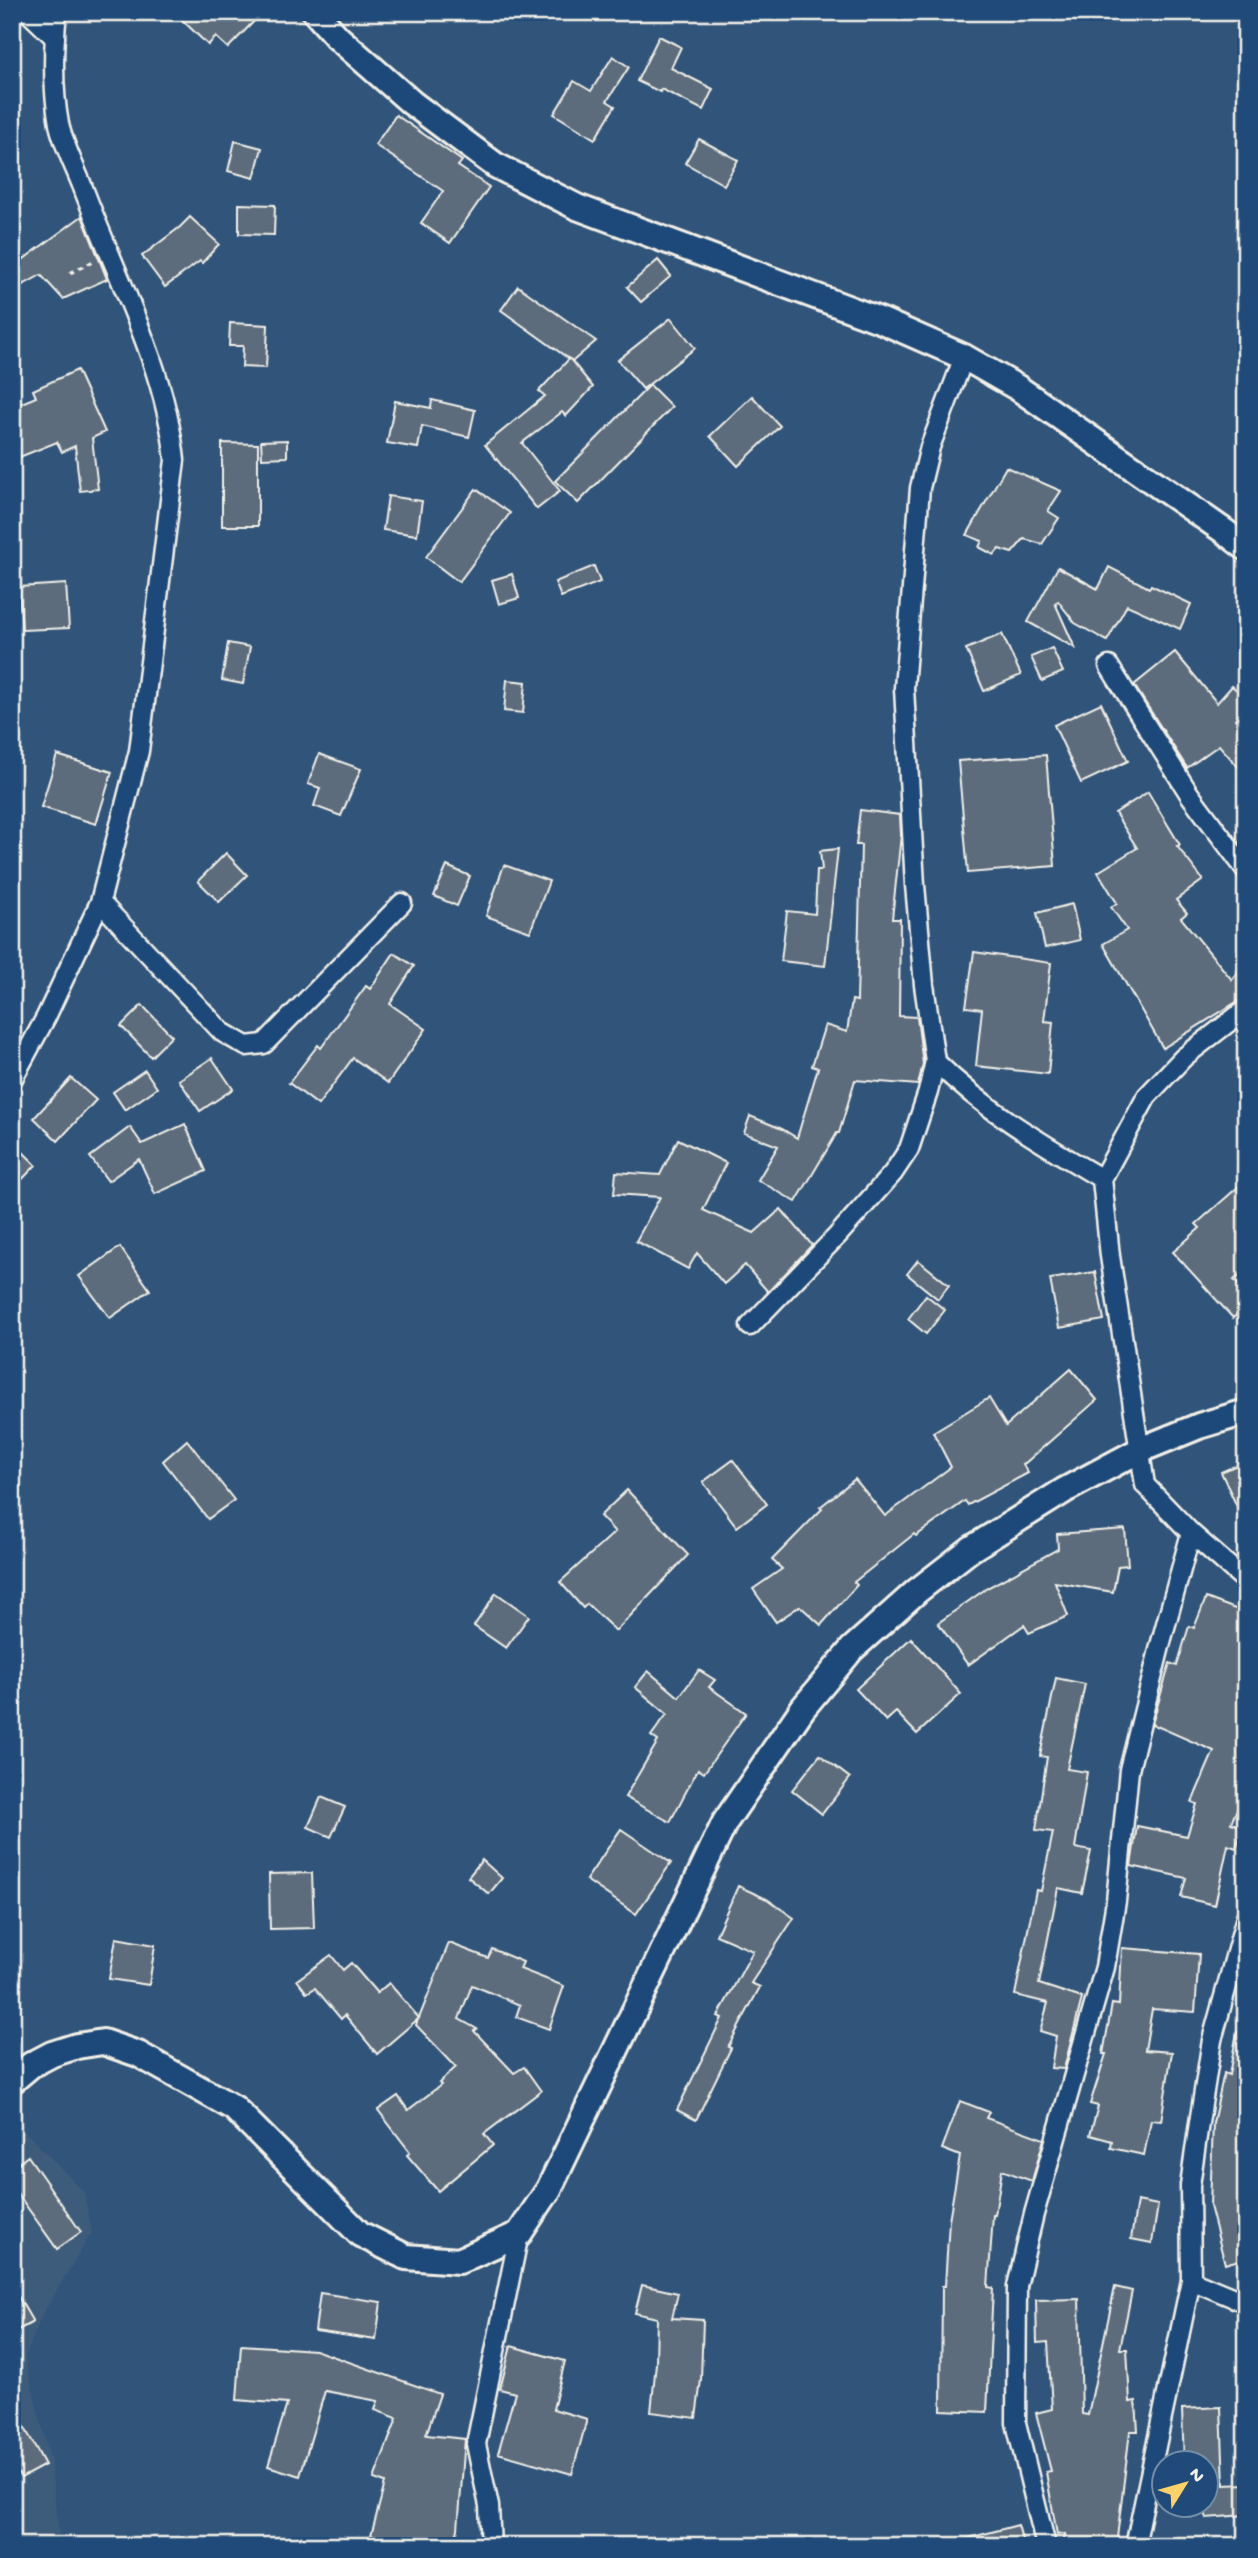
<svg xmlns="http://www.w3.org/2000/svg" width="1258" height="2558" viewBox="0 0 1258 2558" font-family="'Gochi Hand',sans-serif">
	<style>
		.built { fill: #3e5b7b }
		.building { fill: #5c6c7c; stroke: #f4f1e8; stroke-width: 2 }
		.lines { fill: none; stroke-linecap: round; stroke-linejoin: round }
		.street-casing { stroke: #f4f1e8; stroke-width: 23 }
		.secondary-casing { stroke: #f4f1e8; stroke-width: 30 }
		.path { stroke: #f4f1e8; stroke-width: 3.5; stroke-dasharray: 5 5; stroke-linecap: butt }
		.street { stroke: #1f4a7a; stroke-width: 18 }
		.secondary { stroke: #1f4a7a; stroke-width: 24 }
	</style>
	<rect width="100%" height="100%" fill="#31547b"/>
	<filter id="ink" filterUnits="userSpaceOnUse"><feTurbulence type="fractalNoise" baseFrequency=".0143" numOctaves="2"/><feDisplacementMap in="SourceGraphic" scale="14" xChannelSelector="R" yChannelSelector="G"/><feConvolveMatrix kernelMatrix="1 2 1 2 8 2 1 2 1" color-interpolation-filters="sRGB"/></filter>
	<g filter="url(#ink)">
		<polygon class="built" points="17,2123 84,2192 92,2232 41,2317 25,2358 50,2458 60,2546 12,2546 12,2129"/>
		<g class="building">
			<polygon points="174,12 263,12 228,48 216,37 208,45"/>
			<polygon points="659,36 681,47 671,68 713,89 703,110 661,89 660,92 637,81"/>
			<polygon points="613,56 629,67 607,101 615,106 595,139 554,114 574,81 591,91"/>
			<polygon points="396,115 462,161 458,166 489,187 450,243 421,223 443,191 375,145"/>
			<polygon points="699,139 738,160 724,185 685,163"/>
			<polygon points="235,141 262,148 254,178 228,171"/>
			<polygon points="239,204 275,205 274,235 239,234"/>
			<polygon points="82,216 107,279 63,299 41,275 23,285 13,267"/>
			<polygon points="190,217 219,244 202,263 200,261 165,287 142,256 180,227"/>
			<polygon points="658,260 671,276 641,302 627,287"/>
			<polygon points="518,286 596,341 573,361 570,359 593,387 566,416 562,412 522,443 560,491 537,509 485,445 545,396 539,391 569,359 501,310"/>
			<polygon points="671,318 695,348 643,389 618,360"/>
			<polygon points="230,323 268,325 266,368 242,367 243,346 229,346"/>
			<polygon points="77,370 105,432 92,438 98,489 80,491 75,446 62,452 57,442 12,460 12,407 36,397 33,390"/>
			<polygon points="650,385 672,407 578,503 555,481"/>
			<polygon points="752,396 780,426 738,466 710,436"/>
			<polygon points="432,400 475,410 469,437 422,426 418,448 387,443 395,401 431,408"/>
			<polygon points="287,440 287,457 262,458 261,441"/>
			<polygon points="222,443 258,444 258,526 222,526"/>
			<polygon points="1006,467 1061,491 1048,511 1059,518 1042,544 1024,539 1012,553 999,549 994,555 979,547 982,541 967,535"/>
			<polygon points="476,489 510,513 459,582 426,557"/>
			<polygon points="388,496 422,501 417,535 383,530"/>
			<polygon points="594,566 600,582 561,597 555,582"/>
			<polygon points="1058,567 1098,589 1109,567 1149,588 1151,585 1191,604 1180,629 1127,605 1107,641 1075,623 1058,601 1055,603 1075,648 1028,622"/>
			<polygon points="512,574 519,598 499,604 492,580"/>
			<polygon points="66,584 69,628 22,630 19,587"/>
			<polygon points="1002,634 1021,675 984,691 966,649"/>
			<polygon points="228,643 250,647 243,684 222,680"/>
			<polygon points="1052,648 1063,672 1042,681 1031,657"/>
			<polygon points="1175,652 1217,703 1232,686 1246,698 1246,706 1235,719 1246,732 1246,776 1219,745 1187,768 1134,685"/>
			<polygon points="507,680 526,682 523,713 504,711"/>
			<polygon points="1101,703 1128,761 1081,783 1054,725"/>
			<polygon points="319,754 361,769 341,816 314,806 320,788 308,784"/>
			<polygon points="57,755 112,772 96,824 41,807"/>
			<polygon points="1046,755 1055,866 968,873 958,761"/>
			<polygon points="1148,792 1180,845 1177,846 1203,880 1176,900 1187,913 1181,918 1232,980 1246,963 1246,996 1163,1048 1103,944 1127,930 1111,907 1117,903 1098,872 1137,848 1115,813"/>
			<polygon points="860,810 900,815 901,835 892,919 900,919 899,1016 917,1017 923,1064 918,1085 855,1080 839,1133 837,1133 796,1202 758,1180 778,1146 744,1133 750,1116 782,1129 797,1138 818,1068 812,1066 825,1025 847,1032 852,1000 857,1001 861,845 856,845"/>
			<polygon points="838,849 825,966 781,961 787,911 815,914 817,870 822,870 820,851"/>
			<polygon points="226,853 247,875 219,902 198,881"/>
			<polygon points="504,865 549,881 530,932 486,916"/>
			<polygon points="447,866 470,876 457,906 434,896"/>
			<polygon points="1072,904 1080,940 1045,948 1037,913"/>
			<polygon points="974,952 1051,963 1044,1021 1053,1022 1048,1074 976,1066 982,1009 966,1007"/>
			<polygon points="394,953 414,966 390,1004 426,1029 388,1083 353,1058 318,1105 289,1083 318,1045 321,1048 366,986 370,989"/>
			<polygon points="142,1005 172,1036 151,1057 121,1026"/>
			<polygon points="212,1058 233,1089 200,1111 179,1080"/>
			<polygon points="145,1070 157,1088 125,1110 113,1092"/>
			<polygon points="71,1078 96,1100 58,1141 34,1118"/>
			<polygon points="185,1124 206,1171 155,1194 139,1159 108,1181 90,1157 130,1127 142,1144"/>
			<polygon points="678,1139 726,1163 703,1210 754,1233 781,1209 812,1245 768,1292 745,1265 724,1284 697,1253 688,1269 636,1241 660,1197 614,1194 616,1172 660,1175"/>
			<polygon points="12,1141 36,1165 12,1190"/>
			<polygon points="1246,1180 1246,1270 1234,1280 1246,1293 1246,1306 1233,1318 1173,1252 1200,1228 1196,1224"/>
			<polygon points="120,1247 150,1290 110,1318 79,1276"/>
			<polygon points="918,1260 949,1285 938,1299 907,1274"/>
			<polygon points="1095,1272 1104,1320 1059,1328 1050,1279"/>
			<polygon points="926,1295 945,1310 926,1334 908,1319"/>
			<polygon points="1071,1369 1097,1400 1023,1465 1028,1473 968,1505 965,1501 916,1536 914,1534 854,1582 857,1585 821,1625 800,1606 776,1622 753,1589 782,1569 772,1560 822,1509 820,1507 855,1479 885,1516 951,1467 933,1432 989,1398 1006,1426"/>
			<polygon points="187,1440 234,1500 208,1519 163,1461"/>
			<polygon points="733,1460 767,1504 737,1527 703,1482"/>
			<polygon points="1246,1461 1246,1526 1221,1472"/>
			<polygon points="627,1490 688,1555 616,1631 587,1604 583,1608 560,1582 615,1532 600,1516"/>
			<polygon points="1125,1529 1128,1565 1118,1566 1113,1592 1055,1582 1068,1616 1029,1633 1024,1625 968,1665 938,1623 987,1588 1058,1549 1057,1534"/>
			<polygon points="496,1593 529,1616 506,1648 474,1626"/>
			<polygon points="1206,1598 1246,1613 1246,1758 1241,1771 1246,1773 1246,1789 1231,1823 1243,1827 1236,1848 1228,1845 1215,1905 1181,1897 1186,1878 1131,1866 1137,1826 1187,1836 1197,1804 1192,1802 1214,1751 1152,1724 1170,1663 1177,1666 1189,1626 1194,1628"/>
			<polygon points="911,1638 961,1694 917,1734 896,1712 886,1721 856,1689"/>
			<polygon points="699,1670 715,1680 709,1687 746,1713 704,1773 698,1769 670,1822 625,1797 658,1741 651,1736 667,1714 635,1687 648,1671 679,1697"/>
			<polygon points="1056,1678 1085,1684 1067,1769 1087,1772 1075,1848 1091,1851 1082,1893 1058,1888 1039,1984 1082,1998 1064,2069 1051,2068 1056,2036 1040,2031 1048,2003 1015,1995 1036,1890 1041,1891 1053,1832 1036,1830 1047,1757 1040,1756"/>
			<polygon points="820,1755 850,1778 822,1814 792,1790"/>
			<polygon points="321,1797 345,1807 331,1837 308,1827"/>
			<polygon points="621,1829 671,1863 636,1914 586,1880"/>
			<polygon points="482,1860 502,1878 489,1894 468,1877"/>
			<polygon points="312,1873 314,1928 270,1929 269,1874"/>
			<polygon points="738,1886 767,1899 794,1918 751,1983 760,1987 728,2047 731,2048 696,2120 677,2110 722,2018 718,2016 753,1951 716,1935"/>
			<polygon points="116,1938 155,1945 149,1985 109,1979"/>
			<polygon points="449,1943 488,1958 492,1949 523,1962 520,1969 564,1986 549,2029 516,2017 520,2005 472,1985 459,2019 477,2029 474,2031 514,2073 524,2067 541,2091 484,2134 493,2145 438,2191 407,2155 410,2152 378,2110 398,2096 408,2110 441,2085 439,2083 456,2067 416,2025 418,2019 377,2054 345,2015 341,2019 315,1988 307,1993 297,1980 331,1955 343,1970 351,1963 377,1993 389,1983 419,2018"/>
			<polygon points="1122,1948 1199,1954 1195,2012 1152,2009 1145,2050 1172,2052 1161,2121 1151,2120 1144,2155 1111,2148 1112,2141 1090,2135 1098,2106 1090,2104 1106,2054 1103,2054 1112,2004 1119,2005"/>
			<polygon points="1237,2032 1246,2033 1246,2258 1225,2264 1210,2206 1213,2123 1224,2073 1229,2075"/>
			<polygon points="960,2101 989,2112 986,2118 1044,2139 1032,2181 1002,2170 995,2215 993,2215 988,2287 993,2288 987,2412 941,2410 942,2286 945,2286 949,2220 960,2156 942,2149"/>
			<polygon points="28,2156 81,2232 57,2249 12,2186 12,2168"/>
			<polygon points="1137,2201 1158,2205 1152,2243 1131,2239"/>
			<polygon points="642,2285 678,2293 672,2318 703,2320 701,2380 696,2418 651,2412 656,2363 657,2318 635,2313"/>
			<polygon points="12,2286 33,2322 12,2333"/>
			<polygon points="1115,2287 1132,2291 1120,2349 1127,2349 1130,2402 1136,2401 1138,2431 1130,2431 1116,2546 1063,2546 1065,2534 1057,2535 1046,2472 1051,2471 1036,2413 1052,2409 1048,2342 1037,2343 1036,2300 1079,2299 1082,2414 1088,2415"/>
			<polygon points="320,2293 381,2302 376,2340 315,2331"/>
			<polygon points="241,2345 315,2350 440,2394 426,2435 465,2439 458,2529 454,2546 408,2546 409,2543 371,2536 385,2483 374,2479 397,2418 375,2410 378,2401 325,2391 300,2476 268,2466 287,2404 237,2400"/>
			<polygon points="511,2346 565,2361 553,2409 587,2419 572,2474 498,2453 515,2393 500,2389"/>
			<polygon points="12,2404 45,2465 21,2478 12,2463"/>
			<polygon points="1221,2407 1224,2485 1246,2484 1246,2515 1206,2518 1206,2463 1184,2463 1182,2409"/>
			<polygon points="1018,2525 1024,2546 961,2546 961,2540"/>
		</g>
		<g class="lines">
			<defs>
				<g id="street">
					<polyline points="28,12 55,38"/>
					<polyline points="1109,666 1190,795 1246,870"/>
					<polyline points="100,902 222,1032 246,1046 264,1044 402,903"/>
					<polyline points="1246,1009 1184,1057 1147,1096 1102,1179 1110,1256 1145,1485 1191,1533 1246,1581"/>
					<path d="M935 1061C984 1110 1043 1144 1102 1179"/>
					<path d="M12 1080 46 1017 100 902 139 751 175 460C165 367 118 280 85 193 77 171 64 147 59 124 52 86 53 50 57 12"/>
					<polyline points="750,1326 837,1236 893,1173 909,1149 928,1092 935,1061 924,985 915,885 904,688 920,488 930,447 964,357"/>
					<polyline points="1246,1917 1212,2040 1199,2123 1190,2185 1191,2280 1246,2303"/>
					<polyline points="491,2546 489,2506 476,2444 519,2234"/>
					<polyline points="1046,2546 1016,2423 1017,2286 1034,2214 1105,1967 1116,1901 1129,1770 1161,1642 1191,1533"/>
					<polyline points="1135,2546 1191,2280"/>
				</g>
				<g id="secondary">
					<polyline points="315,12 337,37 412,103 495,165 577,207 882,321 964,357 1018,388 1224,531 1246,548"/>
					<polyline points="12,2081 31,2065 52,2054 77,2046 103,2042 138,2054 234,2108 360,2234 406,2257 459,2261 519,2234 549,2189 725,1822 803,1708 852,1649 917,1591 971,1549 1065,1490 1140,1450 1199,1426 1246,1412"/>
				</g>
			</defs>
			<use href="#street" class="street-casing"/>
			<use href="#secondary" class="secondary-casing"/>
			<polyline class="path" points="70,273 94,261"/>
			<use href="#street" class="street"/>
			<use href="#secondary" class="secondary"/>
		</g>
	</g>
	<rect width="1258" height="2558" fill="none" stroke="#1f4a7a" stroke-width="42"/>
	<rect x="21" y="21" width="1216" height="2516" fill="none" stroke="#f4f1e8" stroke-width="2.5" filter="url(#ink)"/>
	<g transform="translate(1185 2484) rotate(53)"><circle r="33" fill="#1f4a7a" stroke="#748da6" stroke-width="2"/>
	<path d="M0-5L12 26L0 18L-12 26Z" fill="#ffd166"/>
	<text y="-10" font-size="19" font-weight="bold" text-anchor="middle" fill="#f4f1e8">N</text>
	</g>
</svg>
